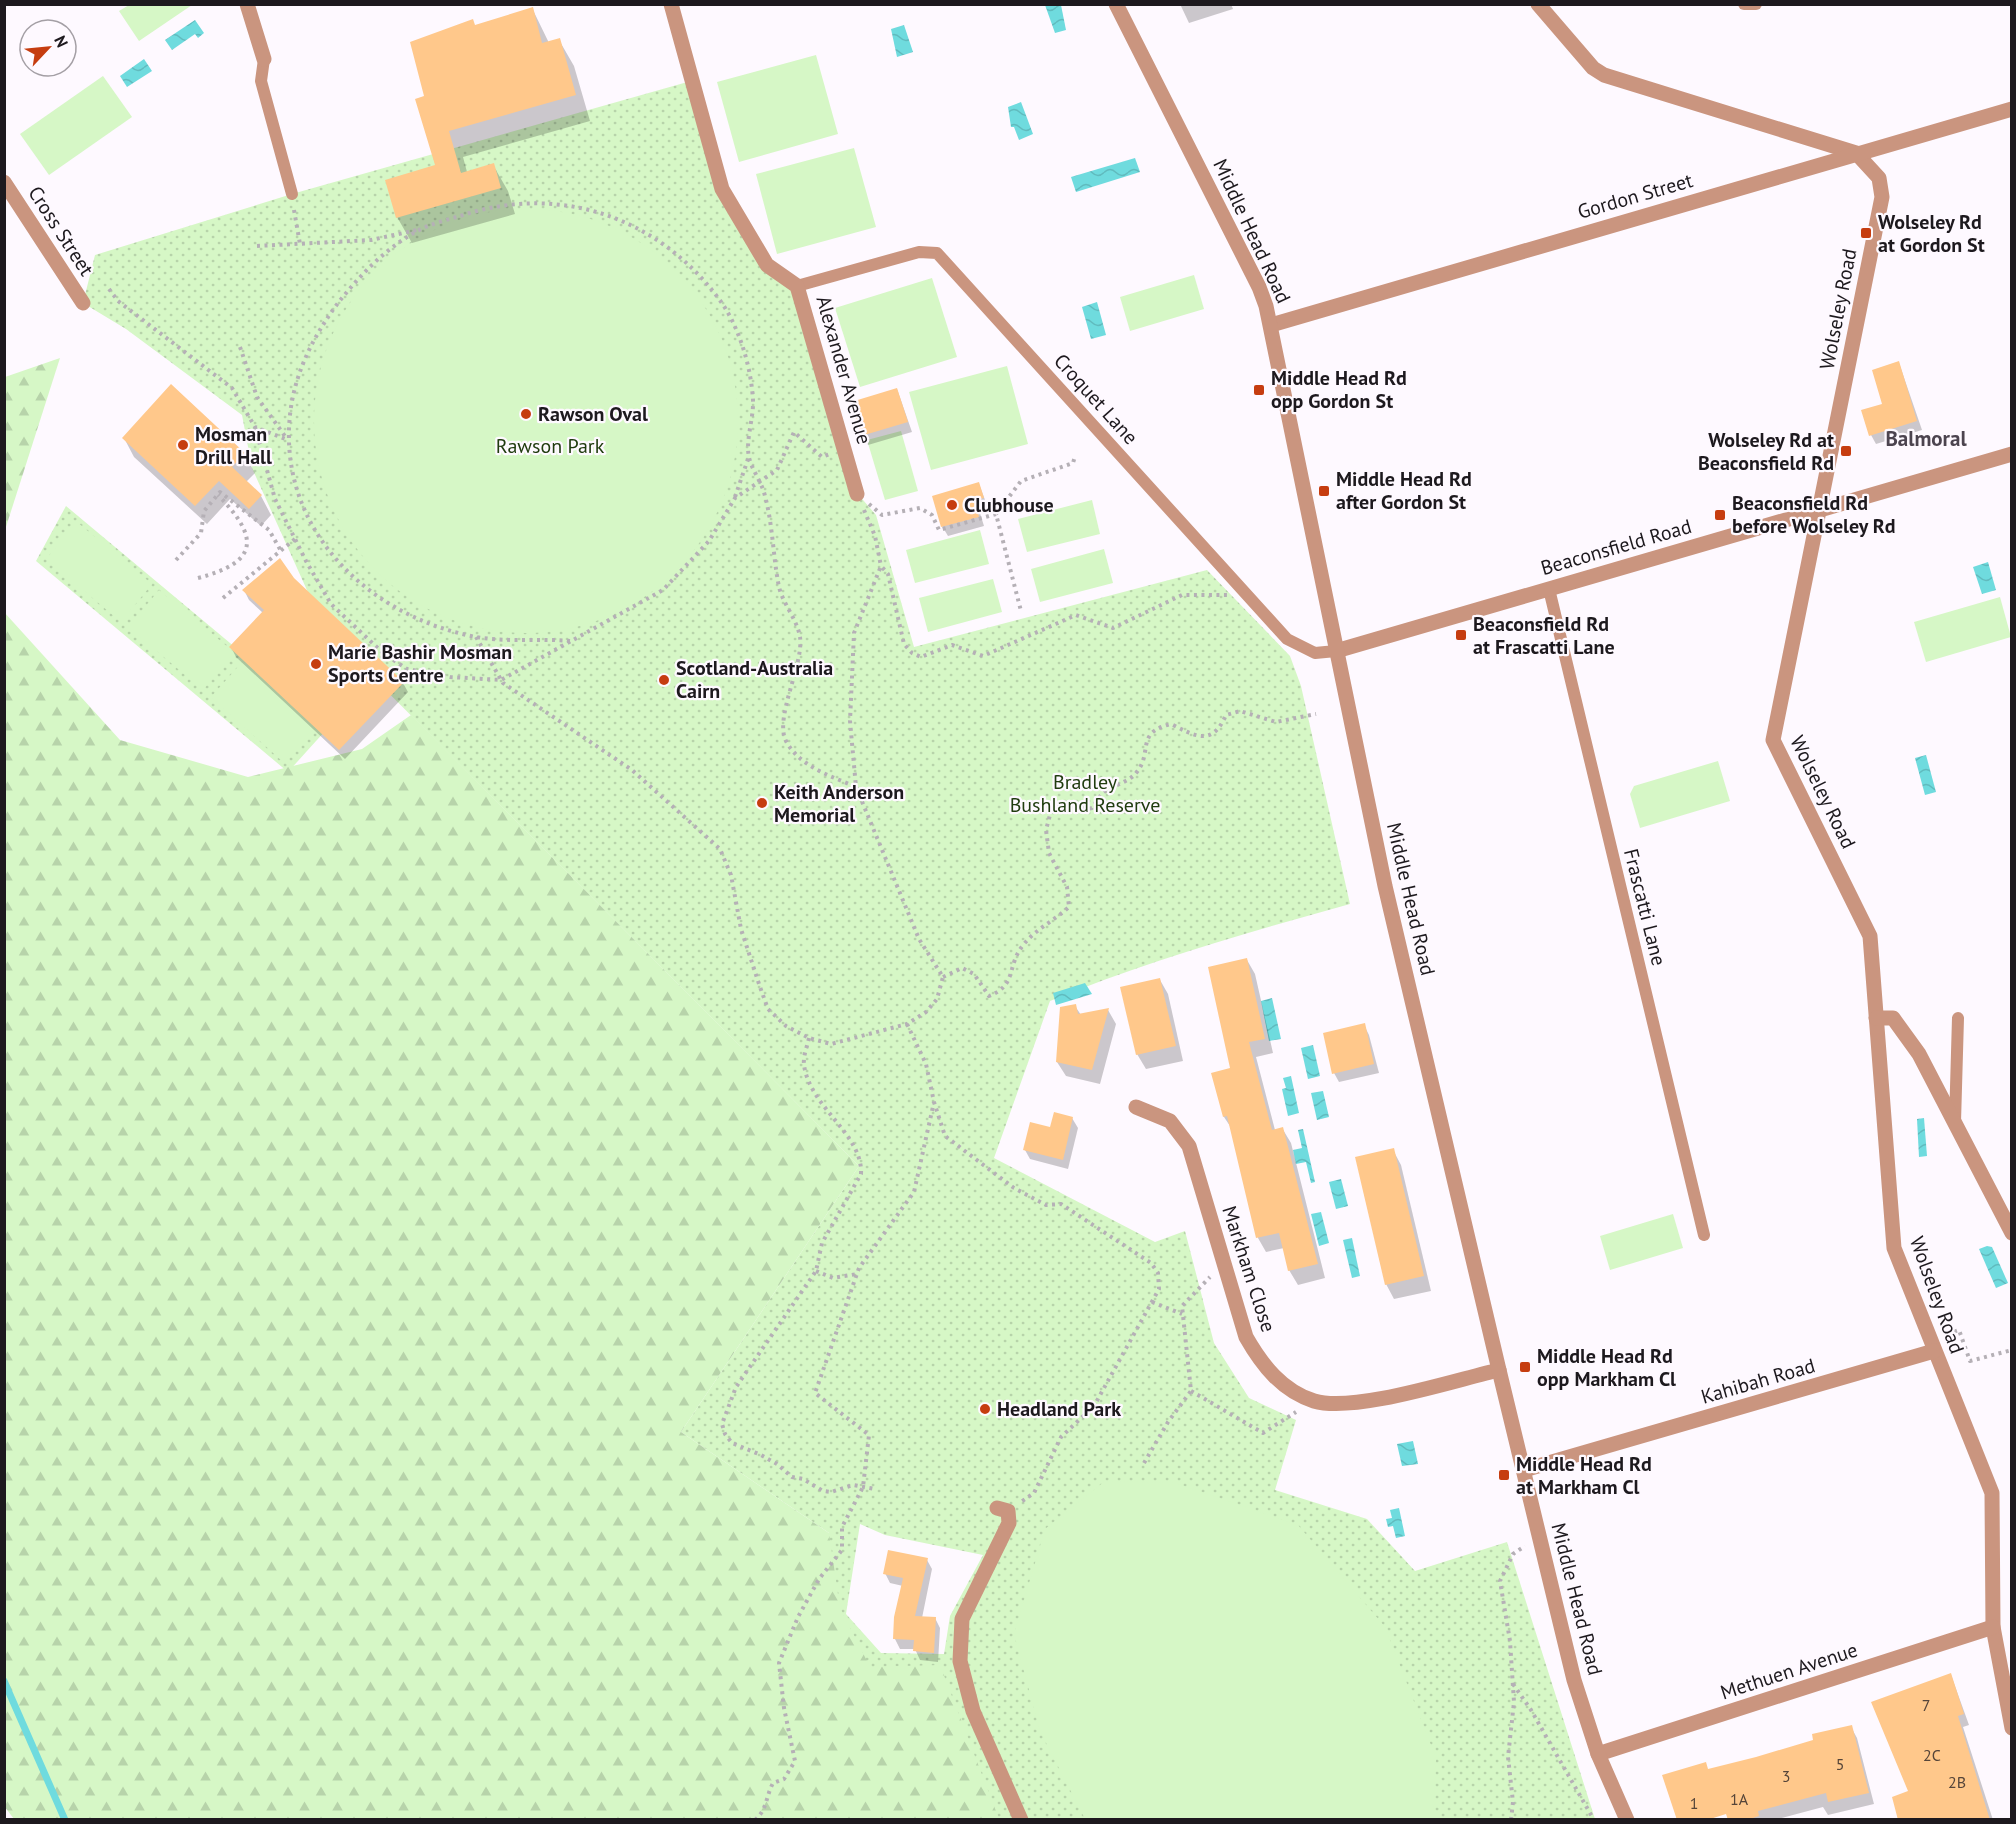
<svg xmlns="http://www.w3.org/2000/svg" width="2016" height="1824" viewBox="0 0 2016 1824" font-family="'PT Sans',sans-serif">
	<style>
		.grass { fill: url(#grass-dots); fill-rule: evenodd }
		.forest { fill: url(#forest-firs) }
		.pitch { fill: #d6f7c6 }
		.water { fill: url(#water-waves) }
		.shadow { fill: #0003 }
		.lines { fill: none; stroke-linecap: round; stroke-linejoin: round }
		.stream { stroke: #6fdbde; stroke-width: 7 }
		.building { fill: #ffc88b }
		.path { stroke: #b5b0b6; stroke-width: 4; stroke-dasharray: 3 4.5; stroke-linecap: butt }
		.service { stroke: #ca957f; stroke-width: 12 }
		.minor { stroke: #ca957f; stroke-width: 15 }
		.tertiary { stroke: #ca957f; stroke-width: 15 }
		.poi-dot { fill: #c63d10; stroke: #fef9ff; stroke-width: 2 }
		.labels { text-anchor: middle; stroke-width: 4.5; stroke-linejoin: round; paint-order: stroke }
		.number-label { font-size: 16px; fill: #564539 }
		.street-label { font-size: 20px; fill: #1d191e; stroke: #fef9ff }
		.poi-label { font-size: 20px; font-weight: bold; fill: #1d191e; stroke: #fef9ff; text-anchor: start }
		.park-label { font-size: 20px; fill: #203c0f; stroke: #fef9ff }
		.neighbourhood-label { font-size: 21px; font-weight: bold; fill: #4c444f; stroke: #fef9ff }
	</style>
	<defs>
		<pattern id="grass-dots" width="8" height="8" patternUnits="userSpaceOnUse" patternTransform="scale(1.5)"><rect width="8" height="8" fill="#d6f7c6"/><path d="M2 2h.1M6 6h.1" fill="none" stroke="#b7d3aa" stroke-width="1.8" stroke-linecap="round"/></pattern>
		<pattern id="forest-firs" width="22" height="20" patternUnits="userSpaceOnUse" patternTransform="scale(1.5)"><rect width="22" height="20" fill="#d6f7c6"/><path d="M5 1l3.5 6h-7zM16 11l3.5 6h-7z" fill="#b7d3aa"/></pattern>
		<pattern id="water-waves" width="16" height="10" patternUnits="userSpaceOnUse" patternTransform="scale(1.5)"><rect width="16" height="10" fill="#6fdbde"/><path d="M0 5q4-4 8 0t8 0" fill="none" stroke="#60bbbe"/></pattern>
	</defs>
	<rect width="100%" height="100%" fill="#fef9ff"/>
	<g class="grass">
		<path d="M691 81 722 189 767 265 797 286 857 493 876 515 914 647 1207 570 1290 656 1301 686 1350 904C1249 932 1147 961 1050 1001L994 1158 1155 1242 1185 1231 1214 1343 1249 1398 1296 1420 1275 1490 1367 1519 1415 1571 1507 1542 1595 1819H428L829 1533 681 1432 859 1166 324 628 252 468 242 415 126 329 83 303 95 255 292 194ZM860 1524 885 1535 983 1555 950 1616 944 1654 881 1653 846 1614Z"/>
		<polygon points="66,506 242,653 326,730 288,772 36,561"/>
	</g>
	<g class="forest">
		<polygon points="60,358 5,530 5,377"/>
		<polygon points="4,612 120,740 248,777 362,749 411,715 859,1166 681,1432 829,1533 840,1608 870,1667 940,1665 999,1819 14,1819 4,1806"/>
	</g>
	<g class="pitch">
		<polygon points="129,5 129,4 192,5 139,41 119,11"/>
		<polygon points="816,55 838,134 739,162 717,82"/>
		<polygon points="103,76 132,117 49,175 20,134"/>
		<polygon points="854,148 876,227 777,254 756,174"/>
		<circle cx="526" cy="421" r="212"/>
		<polygon points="1194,275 1204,309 1130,331 1120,297"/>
		<polygon points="932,278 957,357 860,387 835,308"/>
		<polygon points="1007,366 1028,444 931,470 909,392"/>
		<polygon points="901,431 918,491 885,500 867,440"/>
		<polygon points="1092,500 1100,534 1027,552 1018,519"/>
		<polygon points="77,522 152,584 121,622 46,559"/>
		<polygon points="980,530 989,564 915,583 906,550"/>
		<polygon points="1104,549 1113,583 1040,602 1031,569"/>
		<polygon points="993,579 1002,612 928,632 919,598"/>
		<polygon points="159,590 234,652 203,690 128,627"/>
		<polygon points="2000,597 2011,637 1926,662 1914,622"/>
		<polygon points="243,661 316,726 283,762 211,697"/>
		<polygon points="1718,761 1730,801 1640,828 1630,794 1634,786"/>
		<polygon points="1673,1214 1683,1248 1610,1270 1600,1236"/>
		<polygon points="1105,1481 1175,1483 1298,1525 1385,1627 1436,1758 1433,1819 1085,1819 1040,1731 1014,1634 1045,1529"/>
	</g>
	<g class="water">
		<polygon points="1045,5 1061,5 1066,30 1055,33"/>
		<polygon points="195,20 204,33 198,38 195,34 172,50 165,40"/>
		<polygon points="904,25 913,52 897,57 891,29"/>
		<polygon points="144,59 152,71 127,87 120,76"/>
		<polygon points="1021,102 1033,134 1019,140 1014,127 1011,127 1008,107"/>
		<polygon points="1135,158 1140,172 1076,192 1071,177"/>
		<polygon points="1097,302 1106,335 1091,339 1082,307"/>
		<polygon points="1988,562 1996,590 1982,594 1973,567"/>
		<polygon points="1926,755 1936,792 1925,795 1915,758"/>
		<polygon points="1085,983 1092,994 1056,1005 1053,993"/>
		<polygon points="1272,998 1281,1039 1269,1041 1261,1001"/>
		<polygon points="1313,1045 1320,1076 1308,1079 1301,1048"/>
		<polygon points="1291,1076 1299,1113 1288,1116 1282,1089 1286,1088 1283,1078"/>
		<polygon points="1323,1091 1329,1117 1317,1120 1311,1093"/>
		<polygon points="1924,1118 1927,1156 1919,1157 1917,1119"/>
		<polygon points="1303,1129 1315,1182 1311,1183 1306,1162 1296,1164 1293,1150 1302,1148 1298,1130"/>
		<polygon points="1341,1179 1348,1206 1336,1209 1329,1182"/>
		<polygon points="1321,1212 1329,1243 1319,1246 1311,1214"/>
		<polygon points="1352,1238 1360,1276 1352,1278 1343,1240"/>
		<polygon points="1987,1246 1992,1247 2008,1283 1996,1288 1979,1249"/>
		<polygon points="1413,1441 1418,1464 1402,1466 1397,1444"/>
		<polygon points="1399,1508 1405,1536 1396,1538 1393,1526 1388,1527 1386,1519 1392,1518 1390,1510"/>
	</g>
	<g class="shadow">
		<polygon points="1180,4 1231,4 1233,9 1189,23"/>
		<polygon points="532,8 549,43 559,40 574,66 590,121 463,157 467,172 493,165 508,191 515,214 412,243 397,217 437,166 425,97 475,27"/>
		<polygon points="1899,363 1922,430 1876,444 1871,435"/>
		<polygon points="897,389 912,432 868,445 853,403"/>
		<polygon points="124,438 244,454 255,473 246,482 261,496 271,515 261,526 230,499 207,524 134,457"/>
		<polygon points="979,484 988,508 979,510 984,526 948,536 942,526"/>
		<polygon points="293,579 403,683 408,692 345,759 236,657 231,647 263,613 249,600 244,590"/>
		<polygon points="1247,960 1255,974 1273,1053 1256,1057 1275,1130 1282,1128 1291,1143 1325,1278 1298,1285 1289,1270 1284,1248 1266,1252 1258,1238 1232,1129 1224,1117 1213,1074 1232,1069"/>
		<polygon points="1160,980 1168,994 1183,1061 1146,1069 1137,1054"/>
		<polygon points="1075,1006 1081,1015 1108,1010 1116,1024 1100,1084 1066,1076 1057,1062"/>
		<polygon points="1364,1025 1369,1035 1379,1073 1339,1082 1334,1073"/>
		<polygon points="1072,1118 1078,1128 1068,1169 1030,1159 1025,1150 1051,1129"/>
		<polygon points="1393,1150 1401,1165 1431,1291 1394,1299 1386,1284"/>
		<polygon points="927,1560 932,1569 922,1618 935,1618 940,1628 938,1662 920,1660 915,1649 900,1649 895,1639 903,1586 890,1583 885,1573"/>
		<polygon points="1951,1675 1969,1725 1963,1727 1993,1820 1900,1820"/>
		<polygon points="1851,1727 1857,1738 1874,1804 1828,1815 1823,1807 1774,1820 1729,1820 1815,1741"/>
	</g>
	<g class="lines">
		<polyline class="stream" points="4,1681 65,1820"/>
	</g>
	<g class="building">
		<polygon points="533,7 542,43 560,38 576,95 449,131 461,173 494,163 501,188 396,218 385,180 435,165 415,99 424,96 410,42 473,19 475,25"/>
		<polygon points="1899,361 1917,421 1869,436 1861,410 1882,404 1872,370"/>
		<polygon points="171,384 245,453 232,467 262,495 249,509 219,481 195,506 122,438"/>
		<polygon points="897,388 908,422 861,436 851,402"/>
		<polygon points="979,482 984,498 975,500 979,517 941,527 932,496"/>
		<polygon points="280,558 294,578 404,682 339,750 229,647 264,610 242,590"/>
		<polygon points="1247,958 1265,1039 1249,1042 1272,1130 1283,1127 1318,1264 1288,1271 1279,1233 1256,1238 1227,1116 1223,1117 1211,1073 1230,1068 1208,967"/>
		<polygon points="1160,978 1176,1046 1136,1055 1120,987"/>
		<polygon points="1076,1004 1078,1014 1109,1008 1092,1070 1056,1062 1060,1007"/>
		<polygon points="1365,1023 1374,1064 1332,1074 1323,1033"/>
		<polygon points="1054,1112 1073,1117 1063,1160 1023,1150 1030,1122 1050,1127"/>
		<polygon points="1394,1148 1424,1276 1385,1285 1355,1157"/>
		<polygon points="888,1550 928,1558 915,1616 936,1617 934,1653 913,1651 914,1640 893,1639 894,1617 903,1578 883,1574"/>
		<polygon points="1951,1673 1964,1714 1958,1716 1990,1820 1898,1820 1892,1797 1908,1791 1871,1702"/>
		<polygon points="1852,1725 1869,1793 1828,1802 1826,1793 1758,1811 1759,1816 1747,1820 1728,1820 1726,1814 1707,1820 1677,1820 1662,1775 1706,1762 1708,1769 1756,1757 1813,1740 1812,1734"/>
	</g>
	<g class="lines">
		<g class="path">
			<polyline points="294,210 300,244"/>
			<polyline points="257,246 371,240 417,230"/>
			<polyline points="109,289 118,301 232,388 255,427 288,440"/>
			<polyline points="240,347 257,397 287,439"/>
			<polyline points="255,427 275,499 306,561 331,604 383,653 407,669 450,677 501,680 663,590 709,541 735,498 777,470 794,432 822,457 830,454"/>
			<polyline points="735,497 748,459"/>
			<polyline points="869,504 882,515 920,508 932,515 939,530 996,514 1021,611"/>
			<polyline points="864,510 875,536 881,566"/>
			<polyline points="996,514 1021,481 1073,463 1075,456"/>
			<polyline points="176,560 201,533 204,511 220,492 269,530 281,551"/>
			<path d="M198 578C260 562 259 537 218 495"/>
			<polyline points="223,598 295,539"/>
			<polyline points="476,637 503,683 632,770 720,849 731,875 741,929 760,987 768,1009 786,1026 809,1038 831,1044 907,1024 926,1012 937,999 943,977 919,939 856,787 850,721 854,633 881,566 888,574 904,644 912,653 921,657 952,645 983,656 1076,615 1113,628 1182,595 1227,595"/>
			<path d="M570 641C537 638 504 643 471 636 362 613 274 523 291 407 297 368 315 334 338 303 360 275 385 249 417 231 430 224 446 220 460 216 558 183 657 216 719 299 739 326 751 366 753 400 754 419 744 443 750 461 754 473 762 483 765 496 773 526 773 557 779 587 783 604 797 619 800 637 804 664 774 718 786 741 800 767 831 776 856 787"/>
			<path d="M943 977 962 968 974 974 989 996C1018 985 1006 965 1024 944 1036 929 1055 920 1069 907L1067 887 1049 853 1046 830 1051 811 1063 802 1079 811 1092 808C1095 803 1099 797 1103 793 1112 785 1128 783 1136 773 1154 752 1134 733 1171 724 1195 736 1212 747 1226 715L1240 711 1276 722 1316 714"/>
			<polyline points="907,1024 926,1064 934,1102 945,1136 1014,1188 1046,1205 1061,1204 1151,1263 1158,1273 1159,1289 1094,1406 1061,1437 1034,1493 1021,1502"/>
			<path d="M809 1038C807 1047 803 1056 804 1065 810 1108 863 1134 861 1174L822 1243 816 1271 736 1387 722 1424 725 1434 732 1443 761 1455 777 1464 792 1477 803 1479 823 1491 831 1492 853 1485 875 1489"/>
			<polyline points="816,1271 833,1278 857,1274"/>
			<polyline points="1152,1302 1182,1314"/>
			<polyline points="1947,1334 1959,1330 1970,1361 2012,1350"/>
			<polyline points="1191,1391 1263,1433 1296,1412"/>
			<polyline points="1144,1463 1168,1422 1191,1391 1182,1306 1210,1277"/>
			<polyline points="1513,1684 1531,1710 1594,1820"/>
			<path d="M755 1820C767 1810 766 1796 773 1783L784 1779 795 1761 784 1708 779 1663 798 1617 819 1579 842 1550V1527L863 1487 869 1435 815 1393 859 1268 914 1192 934 1102"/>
			<polyline points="1511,1820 1513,1802 1508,1757 1514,1702 1510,1641 1500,1581 1513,1554 1525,1546"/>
		</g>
		<g class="service">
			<polyline points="1744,4 1756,4"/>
			<polyline points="264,59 261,81 292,194"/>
			<polyline points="797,286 919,252 937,253 1287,639 1315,653 1336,651"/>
			<polyline points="1549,589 1704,1235"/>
			<polyline points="1955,1122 1958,1018"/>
		</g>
		<g class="minor">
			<polyline points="247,4 264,59"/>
			<polyline points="671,4 722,189 767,265 797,286 857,494"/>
			<polyline points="1538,4 1593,68 1604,75 1856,153 1879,178 1882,197 1773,740 1870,936 1894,1248 1992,1493 1993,1627 2012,1728"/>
			<polyline points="4,182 83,303"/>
			<polyline points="1271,325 2012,109"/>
			<polyline points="1336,651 2012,454"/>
			<polyline points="1876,1018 1893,1018 1919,1054 2012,1233"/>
			<path d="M1136 1107 1170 1121 1189 1146 1246 1337C1262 1365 1282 1391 1314 1401 1355 1413 1455 1380 1499 1370"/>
			<polyline points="1524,1470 1934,1351"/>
			<polyline points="997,1508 1008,1511 1009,1523 962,1619 960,1661 973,1711 1021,1820"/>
			<polyline points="1598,1754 1993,1627"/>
		</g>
		<polyline class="tertiary" points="1116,4 1259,287 1266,306 1385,886 1499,1370 1574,1680 1598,1754 1627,1820"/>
	</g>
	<g class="poi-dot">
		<rect x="1860" y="227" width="12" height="12" rx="3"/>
		<rect x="1253" y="384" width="12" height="12" rx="3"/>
		<circle cx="526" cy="414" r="6"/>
		<circle cx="183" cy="445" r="6"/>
		<rect x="1840" y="445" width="12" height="12" rx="3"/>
		<rect x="1318" y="485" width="12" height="12" rx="3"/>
		<circle cx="952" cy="505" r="6"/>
		<rect x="1714" y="509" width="12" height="12" rx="3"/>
		<rect x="1455" y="629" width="12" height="12" rx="3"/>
		<circle cx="316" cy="664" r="6"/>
		<circle cx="664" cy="680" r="6"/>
		<circle cx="762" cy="803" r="6"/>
		<rect x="1519" y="1361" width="12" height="12" rx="3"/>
		<circle cx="985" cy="1409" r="6"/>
		<rect x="1498" y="1469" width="12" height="12" rx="3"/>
	</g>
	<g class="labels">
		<g class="number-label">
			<text x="1926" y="1711">7</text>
			<text x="1932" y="1761">2C</text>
			<text x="1840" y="1770">5</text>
			<text x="1786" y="1782">3</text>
			<text x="1957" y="1788">2B</text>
			<text x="1739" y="1805">1A</text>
			<text x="1694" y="1809">1</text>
		</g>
		<g class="street-label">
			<text transform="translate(1635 196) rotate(-16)" y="7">Gordon Street</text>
			<text transform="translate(61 231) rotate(57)" y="7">Cross Street</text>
			<text transform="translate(1252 231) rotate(65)" y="7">Middle Head Road</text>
			<text transform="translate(1838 309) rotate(-79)" y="7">Wolseley Road</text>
			<text transform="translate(844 370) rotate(74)" y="7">Alexander Avenue</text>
			<text transform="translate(1096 399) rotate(48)" y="7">Croquet Lane</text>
			<text transform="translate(1616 547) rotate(-16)" y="7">Beaconsfield Road</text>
			<text transform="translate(1823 792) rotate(64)" y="7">Wolseley Road</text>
			<text transform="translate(1411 899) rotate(77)" y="7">Middle Head Road</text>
			<text transform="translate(1645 907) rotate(76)" y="7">Frascatti Lane</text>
			<text transform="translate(1249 1269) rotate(72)" y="7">Markham Close</text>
			<text transform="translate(1937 1295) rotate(70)" y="7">Wolseley Road</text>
			<text transform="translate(1758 1381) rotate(-16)" y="7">Kahibah Road</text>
			<text transform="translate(1577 1599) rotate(76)" y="7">Middle Head Road</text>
			<text transform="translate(1789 1671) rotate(-18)" y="7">Methuen Avenue</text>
		</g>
		<g class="poi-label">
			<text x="1878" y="229">Wolseley Rd<tspan x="1878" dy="23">at Gordon St</tspan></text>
			<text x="1271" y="385">Middle Head Rd<tspan x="1271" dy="23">opp Gordon St</tspan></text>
			<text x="538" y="421">Rawson Oval</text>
			<text x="195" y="441">Mosman<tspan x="195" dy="23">Drill Hall</tspan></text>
			<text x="1834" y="447" text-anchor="end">Wolseley Rd at<tspan x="1834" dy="23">Beaconsfield Rd</tspan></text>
			<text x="1336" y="486">Middle Head Rd<tspan x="1336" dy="23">after Gordon St</tspan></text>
			<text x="1732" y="510">Beaconsfield Rd<tspan x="1732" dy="23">before Wolseley Rd</tspan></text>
			<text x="964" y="512">Clubhouse</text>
			<text x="1473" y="631">Beaconsfield Rd<tspan x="1473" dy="23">at Frascatti Lane</tspan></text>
			<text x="328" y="659">Marie Bashir Mosman<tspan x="328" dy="23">Sports Centre</tspan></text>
			<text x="676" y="675">Scotland-Australia<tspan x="676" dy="23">Cairn</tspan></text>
			<text x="774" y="799">Keith Anderson<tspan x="774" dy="23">Memorial</tspan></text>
			<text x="1537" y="1363">Middle Head Rd<tspan x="1537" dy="23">opp Markham Cl</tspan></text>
			<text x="997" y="1416">Headland Park</text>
			<text x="1516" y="1471">Middle Head Rd<tspan x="1516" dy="23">at Markham Cl</tspan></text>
		</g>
		<g class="park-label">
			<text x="550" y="453">Rawson Park</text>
			<text x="1085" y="789">Bradley<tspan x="1085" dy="23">Bushland Reserve</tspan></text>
		</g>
		<g class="neighbourhood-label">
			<text x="1926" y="446">Balmoral</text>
		</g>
	</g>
	<rect width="2016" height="1824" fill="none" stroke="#1d191e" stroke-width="12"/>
	<g transform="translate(48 48) rotate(64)"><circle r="28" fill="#fef9ff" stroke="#a49fa5" stroke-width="1.5"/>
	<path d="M0-4.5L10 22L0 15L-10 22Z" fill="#c63d10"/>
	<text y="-9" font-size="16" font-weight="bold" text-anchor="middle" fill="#1d191e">N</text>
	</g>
</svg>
